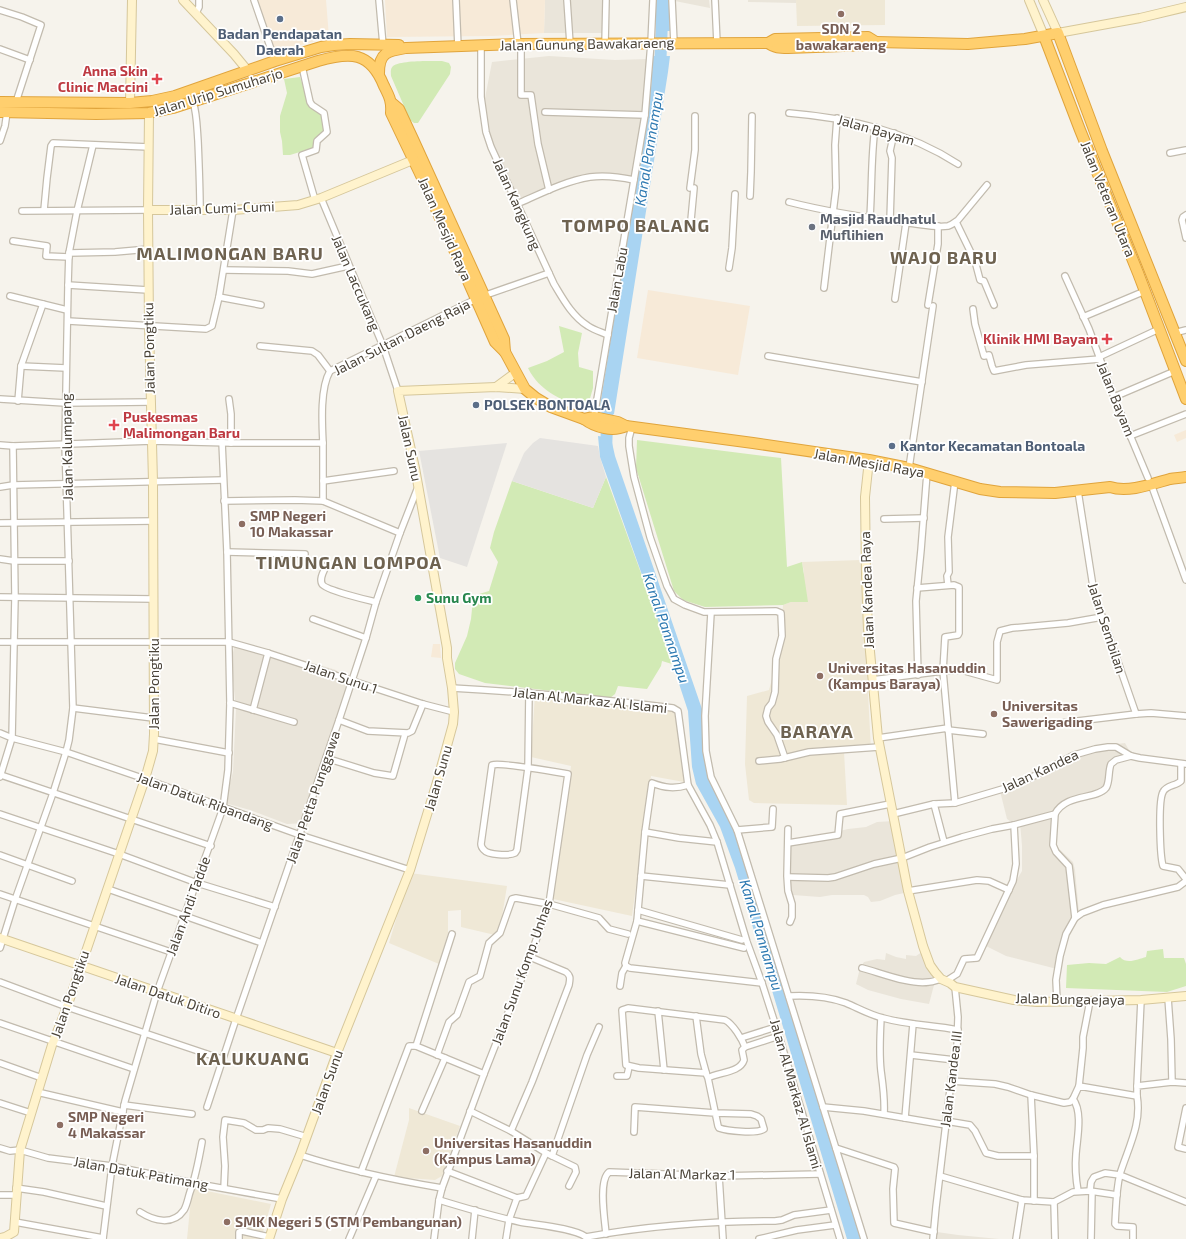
<svg xmlns="http://www.w3.org/2000/svg" width="1186" height="1239" viewBox="0 0 1186 1239" font-family="'Exo 2',sans-serif">
	<style>
		.residential { fill: #eae5da }
		.commercial { fill: #f7ead8 }
		.education { fill: #efe8d6 }
		.green { fill: #d2eab5 }
		.parking { fill: #e5e3e0 }
		.water { fill: #a9d4f2 }
		.lines { fill: none; stroke-linecap: round; stroke-linejoin: round }
		.river { stroke: #a9d4f2; stroke-width: 12 }
		.street-casing { stroke: #c2bbae; stroke-width: 8 }
		.secondary-casing { stroke: #d6c79b; stroke-width: 10 }
		.highway-casing { stroke: #e0a43c; stroke-width: 12 }
		.street { stroke: #fff; stroke-width: 5.5 }
		.secondary { stroke: #fff3cd; stroke-width: 8 }
		.highway { stroke: #ffcf6e; stroke-width: 10 }
		.education-dot { fill: #8d6e63; stroke: #fff; stroke-width: 1.5 }
		.service-dot { fill: #5c6f8a; stroke: #fff; stroke-width: 1.5 }
		.health-dot { fill: #e0444e; stroke: #fff; stroke-width: 1.5 }
		.worship-dot { fill: #6b7280; stroke: #fff; stroke-width: 1.5 }
		.leisure-dot { fill: #2e9e5b; stroke: #fff; stroke-width: 1.5 }
		.labels { text-anchor: middle; stroke-width: 3.5; stroke-linejoin: round; paint-order: stroke }
		.education-label { font-size: 14px; font-weight: bold; fill: #785e54; stroke: #fff; text-anchor: start }
		.service-label { font-size: 14px; font-weight: bold; fill: #4e5e75; stroke: #fff; text-anchor: start }
		.street-label { font-size: 14px; fill: #4b4439; stroke: #fff }
		.health-label { font-size: 14px; font-weight: bold; fill: #be3a42; stroke: #fff; text-anchor: end }
		.worship-label { font-size: 14px; font-weight: bold; fill: #5b616d; stroke: #fff; text-anchor: start }
		.leisure-label { font-size: 14px; font-weight: bold; fill: #27864d; stroke: #fff; text-anchor: start }
		.water-label { font-size: 15px; font-style: italic; fill: #2e7ab2; stroke: #fff }
		.district-label { font-size: 18px; font-weight: bold; letter-spacing: 1px; fill: #6e6250; stroke: #fff }
	</style>
	<rect width="100%" height="100%" fill="#f6f3ec"/>
	<g class="residential">
		<polygon points="545,0 606,0 605,33 544,33"/>
		<polygon points="675,0 709,0 710,8 675,1"/>
		<polygon points="748,0 796,0 796,3 748,2"/>
		<polygon points="549,56 615,60 648,59 648,78 635,177 609,176 545,192 520,201 489,138 485,98 492,62"/>
		<polygon points="235,644 313,663 336,670 349,686 335,724 316,799 307,823 287,824 250,810 225,803 233,772 236,709 231,661"/>
		<polygon points="1125,743 1129,750 1123,759 1113,764 1111,779 1107,784 1100,789 1088,794 1083,793 1075,797 1056,812 1055,845 1073,862 1075,870 1079,913 1066,938 1057,969 1006,956 986,946 1012,888 1022,871 1022,846 1020,822 1010,821 1007,819 1000,791 1014,785 1061,759 1085,748"/>
		<polygon points="894,821 904,849 903,859 910,888 904,893 895,895 880,901 871,902 868,897 864,895 832,895 820,897 793,895 789,888 788,879 791,876 789,867 791,845 807,839 848,829 866,827 877,822"/>
		<polygon points="922,952 934,975 934,985 929,1004 901,999 868,990 856,984 860,968 864,962 877,959 885,960 886,953 896,957 906,959 906,955 916,956"/>
		<polygon points="937,1232 958,1235 999,1239 936,1239"/>
	</g>
	<g class="commercial">
		<polygon points="258,0 326,0 329,37 274,53"/>
		<polygon points="385,0 545,0 544,33 493,36 387,37"/>
		<polygon points="648,290 750,306 738,375 637,358"/>
		<polygon points="1186,430 1186,438 1177,442 1174,435"/>
		<polygon points="433,644 440,644 441,658 431,657"/>
	</g>
	<g class="education">
		<polygon points="796,0 885,0 885,25 797,26"/>
		<polygon points="861,560 871,750 844,752 847,805 754,803 749,800 745,764 747,696 769,690 780,649 783,605 791,602 804,572 802,562"/>
		<polygon points="535,694 671,710 676,712 684,782 651,776 632,916 553,899 571,766 531,757"/>
		<polygon points="410,873 507,886 500,929 495,935 461,927 461,910 448,911 448,933 439,964 389,943"/>
		<polygon points="409,1108 460,1126 442,1176 435,1180 394,1177 409,1120"/>
		<polygon points="192,1188 271,1204 261,1239 187,1239"/>
	</g>
	<g class="green">
		<path d="M442 61 449 63 451 67 450 74 418 123H414L410 120 391 76C391 72 390 69 393 66 401 60 431 61 442 61Z"/>
		<polygon points="300,77 306,95 322,113 325,129 317,137 313,148 290,155 283,155 282,141 280,132 280,116 287,93 284,79"/>
		<path d="M559 326 582 333 578 353 579 367 593 371V388L587 409C564 402 539 391 528 368L547 361 564 352Z"/>
		<polygon points="637,440 781,458 787,567 802,562 808,602 791,602 783,605 705,607 683,600 674,591 636,468"/>
		<polygon points="606,477 657,617 672,664 662,661 661,666 647,689 618,686 615,694 610,698 485,683 459,674 455,669 455,663 467,636 471,619 473,599 479,594 489,591 498,562 490,548 494,532 512,481 593,508"/>
		<path d="M1163 949 1164 958H1184L1186 964V986L1167 992 1066 988 1067 965 1089 963 1106 964 1120 957C1127 965 1138 959 1146 957L1147 951Z"/>
	</g>
	<g class="parking">
		<polygon points="540,438 598,446 600,457 606,477 593,508 512,481 524,453 533,443"/>
		<polygon points="507,443 467,567 440,558 419,451"/>
	</g>
	<g class="water">
		<polygon points="655,0 669,0 670,31 656,31"/>
		<polygon points="653,56 670,56 668,72 614,414 599,412 651,89"/>
		<polygon points="598,436 611,438 615,456 702,709 706,763 735,827 862,1239 847,1239 735,868 720,827 696,784 692,767 688,711 657,617 600,457"/>
	</g>
	<g class="lines">
		<g class="river">
			<polyline points="660,71 662,21 661,0"/>
			<polyline points="606,452 608,397"/>
		</g>
		<defs>
			<g id="street">
				<polyline points="254,0 275,61"/>
				<polyline points="379,0 383,45"/>
				<polyline points="456,0 458,47"/>
				<polyline points="513,0 518,44"/>
				<polyline points="567,0 570,44"/>
				<polyline points="672,0 674,43"/>
				<polyline points="715,0 717,43"/>
				<polyline points="0,10 22,17 41,25 16,102"/>
				<polyline points="196,13 199,7 199,0"/>
				<polyline points="521,44 521,95 531,95 538,144 549,190"/>
				<polyline points="605,44 606,0"/>
				<path d="M481 46V97L486 132 491 147 554 284C563 299 572 316 588 326 594 330 601 332 608 335"/>
				<polyline points="0,49 30,60"/>
				<polyline points="302,66 310,102 312,105 324,113 327,132 317,141 316,150 302,155 315,200"/>
				<path d="M193 101C197 114 197 128 198 141 199 164 200 187 200 210"/>
				<polyline points="545,112 645,115"/>
				<path d="M789 113C849 118 907 131 958 164"/>
				<polyline points="0,141 5,126 7,112"/>
				<polyline points="1170,153 1186,150"/>
				<polyline points="690,188 695,150 695,116"/>
				<polyline points="750,196 751,172 752,116"/>
				<polyline points="321,198 383,346 398,391"/>
				<path d="M789 202C828 212 868 218 908 223 920 224 935 228 948 226 952 225 955 222 958 220L987 185"/>
				<path d="M517 204C540 194 565 181 590 177 605 175 620 177 634 180"/>
				<polyline points="44,210 47,178 51,146 53,143 149,147"/>
				<polyline points="22,211 148,210"/>
				<polyline points="1186,215 1183,217 1182,220 1186,238"/>
				<path d="M870 217C872 187 871 157 875 127"/>
				<polyline points="691,220 694,188"/>
				<polyline points="890,220 892,158 890,151 894,133"/>
				<polyline points="956,222 975,261 980,280 984,281 994,305"/>
				<polyline points="13,241 47,246 46,256 69,257"/>
				<polyline points="69,253 115,252 149,249"/>
				<polyline points="729,268 732,248 735,194"/>
				<polyline points="224,270 288,271 312,274 348,266"/>
				<polyline points="1065,276 1089,329 1114,397 1148,478"/>
				<polyline points="68,285 148,290"/>
				<polyline points="824,288 836,188 835,145 837,118"/>
				<polyline points="10,296 67,310"/>
				<polyline points="483,296 549,273"/>
				<polyline points="219,297 261,305"/>
				<polyline points="895,299 906,223"/>
				<polyline points="928,305 938,244 938,226"/>
				<polyline points="973,309 975,324 984,356 989,355 992,366 994,371 1026,365 1100,359"/>
				<polyline points="1083,317 1145,291"/>
				<polyline points="68,321 206,329 212,326 219,297 233,210"/>
				<polyline points="1174,333 1186,330"/>
				<polyline points="260,346 312,351 318,355 330,371"/>
				<polyline points="768,356 922,382"/>
				<polyline points="1099,357 1159,329"/>
				<polyline points="21,366 66,368"/>
				<polyline points="1114,397 1175,371"/>
				<polyline points="0,399 65,403 150,402"/>
				<polyline points="229,399 231,414 231,443"/>
				<polyline points="18,401 21,366 43,304"/>
				<polyline points="594,417 645,115 651,43 653,0"/>
				<polyline points="632,427 629,438 629,446 634,477 650,537 667,586 674,599 685,605 704,612 776,611 781,613 782,636 776,659 775,692 772,703 768,708 766,716 768,722 777,735 785,758"/>
				<polyline points="1130,436 1186,414"/>
				<polyline points="323,443 323,501 400,533"/>
				<path d="M0 445 13 446 152 441 231 443H323C322 423 320 388 330 371L476 299"/>
				<polyline points="909,468 933,306"/>
				<polyline points="323,481 394,471"/>
				<polyline points="1151,484 1186,580"/>
				<polyline points="0,487 13,485 223,480"/>
				<polyline points="1078,491 1094,593 1136,714 1151,713 1186,716"/>
				<polyline points="224,501 295,500 323,501"/>
				<polyline points="884,519 924,518"/>
				<polyline points="0,523 153,521"/>
				<polyline points="227,552 305,554"/>
				<polyline points="0,559 14,561 69,561"/>
				<path d="M326 566C324 571 319 578 322 584 325 590 367 600 376 602"/>
				<polyline points="948,585 947,576 949,572 948,537 955,481"/>
				<polyline points="917,588 954,585 959,587 959,633 958,635 945,637 943,671 955,803"/>
				<polyline points="0,597 153,599"/>
				<polyline points="711,613 705,716 706,751 711,777 737,830 864,1239"/>
				<polyline points="313,619 366,638"/>
				<polyline points="0,642 229,642 268,653 423,704 454,712"/>
				<polyline points="918,675 916,601 921,550 927,473"/>
				<polyline points="872,680 943,671 961,670 997,680 997,642 1000,631 1012,628 1068,623 1102,617"/>
				<path d="M452 688C526 692 600 699 673 708L678 711 688 785 710 825 717 842 747 942 762 983 779 1036 840 1239"/>
				<polyline points="230,703 294,722"/>
				<polyline points="73,708 153,718"/>
				<polyline points="253,710 268,653"/>
				<polyline points="339,720 368,731 408,733 412,731 423,704"/>
				<polyline points="1061,723 1136,714"/>
				<polyline points="948,730 983,734"/>
				<polyline points="0,733 12,738 66,752 145,779 300,835 410,870"/>
				<polyline points="878,738 948,728"/>
				<polyline points="154,739 229,753"/>
				<polyline points="326,758 374,773 393,776 405,734"/>
				<polyline points="759,761 780,759 809,752 879,747"/>
				<path d="M1181 764V781C1176 786 1166 785 1163 792 1158 801 1160 856 1163 866L1178 869 1186 879"/>
				<polyline points="1,775 211,846"/>
				<polyline points="0,777 12,738 15,597 13,446"/>
				<path d="M688 785C675 789 665 788 652 783L645 832 637 921 625 963 626 966 630 968 762 983"/>
				<polyline points="934,804 944,842"/>
				<polyline points="0,814 119,854 197,883 275,907"/>
				<polyline points="893,814 934,804 955,803 1006,788 1032,777 1074,755 1095,749 1108,747 1116,747 1131,756 1140,758 1186,764"/>
				<polyline points="1055,814 1053,845 1056,852 1069,866 1075,918 1066,934 1060,956 1056,980 1057,1001"/>
				<polyline points="788,829 787,876 788,891 792,904 792,917 790,922"/>
				<polyline points="737,830 772,827 773,809"/>
				<polyline points="645,832 679,838 717,842"/>
				<polyline points="788,843 838,835 840,814 890,804"/>
				<polyline points="0,855 72,881"/>
				<polyline points="641,876 730,885"/>
				<path d="M788 877 828 878 835 877 874 864 902 858 930 847 962 837 992 829 1014 825 1055 814C1066 793 1096 800 1106 788 1110 782 1108 771 1111 764L1116 760 1131 756"/>
				<polyline points="108,889 262,943"/>
				<polyline points="908,891 977,880 989,881 1009,890"/>
				<polyline points="0,894 171,952"/>
				<polyline points="638,910 742,940"/>
				<polyline points="1075,918 1082,913 1103,905 1178,887 1186,881"/>
				<polyline points="637,921 744,948"/>
				<polyline points="0,948 15,900 53,793 66,752 69,740 73,708 65,444 68,285 69,253 77,211 93,145"/>
				<path d="M862 968C881 973 910 985 929 982 933 982 937 980 941 979"/>
				<polyline points="946,981 957,974 964,959 977,958 1013,881 1016,864 1014,825"/>
				<polyline points="0,982 67,1007 222,1059"/>
				<polyline points="620,986 622,973 626,966"/>
				<path d="M789 996C809 995 827 996 846 1003 858 1008 870 1015 883 1018 908 1025 933 1025 958 1030"/>
				<polyline points="1168,998 1171,1039 1172,1082"/>
				<polyline points="658,1011 664,1070"/>
				<polyline points="696,1016 701,1054 707,1076"/>
				<path d="M881 1018C880 1036 879 1053 881 1071 883 1086 885 1099 884 1114"/>
				<polyline points="0,1023 134,1069"/>
				<polyline points="741,1038 776,1027"/>
				<polyline points="416,1046 452,934"/>
				<polyline points="437,1055 449,1022 457,1015 469,982 480,976 489,943 500,933 512,899 516,898 549,904 599,918 609,929 628,934"/>
				<polyline points="911,1055 955,1060"/>
				<polyline points="0,1063 42,1078"/>
				<path d="M706 1073 639 1068 626 1065 622 1010 628 1008 725 1020C733 1024 742 1039 745 1047"/>
				<path d="M484 1074 530 957 549 904 568 774C556 772 500 762 492 765L481 844C481 846 482 848 484 850 488 855 509 856 515 853L517 850 528 768 529 692"/>
				<polyline points="617,1076 627,1076 629,1067"/>
				<polyline points="951,1081 995,1084 1008,1087 1031,1095 1064,1103 1070,1102 1073,1099 1079,1086 1137,1096 1137,1086 1172,1082 1186,1083"/>
				<polyline points="1079,1086 1083,1048 1083,1037 1090,1001"/>
				<polyline points="1137,1086 1141,1000"/>
				<polyline points="37,1092 123,1112"/>
				<polyline points="1031,1095 1034,1156 1034,1201"/>
				<path d="M1073 1099C1083 1112 1077 1139 1076 1154 1075 1166 1076 1180 1078 1191"/>
				<polyline points="0,1103 31,1113"/>
				<polyline points="124,1105 192,1114"/>
				<polyline points="207,1107 236,1019 339,720 366,638 376,602 400,533 418,487"/>
				<polyline points="823,1107 864,1111 946,1125"/>
				<polyline points="1186,1108 1178,1147 1186,1149"/>
				<polyline points="422,1111 445,1058"/>
				<polyline points="470,1111 511,1131 546,1153 575,1167 576,1172 569,1186"/>
				<polyline points="905,1118 913,1024"/>
				<polyline points="946,1121 970,1125 975,1131 986,1153 998,1156 1034,1156"/>
				<path d="M511 1131 532 1082 569 985C570 979 571 976 566 972L530 957"/>
				<path d="M634 1132 635 1107 715 1113 751 1114 757 1116 761 1119 764 1129C757 1134 727 1131 719 1128L718 1126 708 1078C718 1072 740 1073 744 1060L742 1050 745 1047 779 1036"/>
				<polyline points="0,1148 10,1151 20,1150 48,1158 112,1166 193,1183 282,1199"/>
				<polyline points="836,1148 894,1167 895,1169 893,1189 894,1223 934,1232"/>
				<path d="M300 1155C346 1170 394 1180 442 1188"/>
				<polyline points="552,1156 587,1055 599,1027"/>
				<polyline points="447,1171 517,1198 509,1220 506,1239"/>
				<polyline points="361,1172 409,1046 416,1046 484,1074 442,1188 439,1200 434,1239"/>
				<polyline points="719,1176 723,1239"/>
				<polyline points="940,1176 1022,1200 1054,1202"/>
				<polyline points="16,1188 44,1192 106,1206"/>
				<polyline points="224,1188 225,1166 223,1137 225,1120 244,1123 256,1130 263,1130 268,1128 280,1129 307,1137"/>
				<polyline points="1090,1191 1091,1182 1094,1177 1105,1173 1120,1175 1186,1202"/>
				<polyline points="0,1195 16,1195"/>
				<polyline points="517,1198 526,1196 546,1153"/>
				<path d="M439 1200C465 1208 492 1216 520 1222 536 1225 574 1228 586 1237"/>
				<polyline points="1054,1202 1073,1192 1090,1191 1117,1195"/>
				<polyline points="1054,1202 1055,1239"/>
				<path d="M140 1212C154 1221 173 1226 184 1210 187 1205 188 1198 190 1192 196 1176 199 1159 202 1142"/>
				<polyline points="15,1222 103,1238"/>
				<path d="M606 1234C605 1221 598 1181 609 1172L719 1176 820 1174"/>
				<path d="M586 1237C647 1226 713 1221 775 1221L782 1220 794 1215 831 1210"/>
				<polyline points="103,1239 112,1166 125,1101 157,992 223,808 228,770 230,703 227,552 222,442"/>
				<polyline points="239,1239 239,1232 242,1231 269,1237"/>
				<polyline points="349,1239 376,1176"/>
				<polyline points="472,1239 475,1210"/>
				<polyline points="759,1239 797,1230 835,1225"/>
				<polyline points="933,1239 936,1207 951,1081 957,1048 958,1017 955,987"/>
				<polyline points="1016,1239 1022,1200"/>
				<polyline points="1091,1239 1092,1192"/>
				<path d="M1133 1239V1227L1117 1226 1115 1224C1116 1208 1116 1190 1120 1174 1128 1148 1142 1124 1137 1096"/>
			</g>
			<g id="secondary">
				<polyline points="183,0 234,54 248,71"/>
				<polyline points="1029,0 1044,36"/>
				<polyline points="1043,0 1058,33 1140,18 1186,7"/>
				<polyline points="130,103 132,0"/>
				<polyline points="148,210 233,210 298,205 321,198 413,160"/>
				<polyline points="496,387 515,373"/>
				<polyline points="869,460 865,497 866,575 868,630 878,738 908,891 923,946 930,965 935,972 941,979 950,983 955,987 1014,1000 1037,1002 1141,1000 1186,996"/>
				<polyline points="0,938 337,1053"/>
				<polyline points="0,1238 5,1237 14,1232 20,1150 52,1045 67,1007 145,779 153,751 154,734 153,482 149,326 148,210 149,113"/>
				<polyline points="269,1239 282,1199 300,1155 337,1053 410,870 437,782 453,724 454,712 452,688 447,658 447,648 415,468 398,391 496,387 525,389"/>
			</g>
			<g id="highway">
				<polyline points="1044,36 1080,130 1138,273 1186,399"/>
				<path d="M768 43C774 48 780 48 788 48L870 45 876 42 968 44 1025 39 1058 33 1102 151 1186 361"/>
				<path d="M379 73C379 52 388 51 406 48L518 44 768 43 775 39 868 37 876 42"/>
				<polyline points="0,102 130,103 152,101 175,96 275,61 321,47 334,45 350,44 399,45"/>
				<polyline points="392,103 399,109 413,139 504,339 505,352"/>
				<path d="M0 112 96 114 149 113 173 108 318 61C350 52 370 51 384 86 389 96 392 101 391 113L424 182 495 342 505 352 525 389 536 398 551 407 584 419 594 417 618 422 626 426 753 443 869 460 909 468 980 489 1000 492 1055 493 1110 487C1128 493 1152 484 1170 479 1175 478 1181 478 1186 477"/>
				<path d="M584 419C596 428 613 432 626 426"/>
			</g>
		</defs>
		<use href="#street" class="street-casing"/>
		<use href="#secondary" class="secondary-casing"/>
		<use href="#highway" class="highway-casing"/>
		<use href="#street" class="street"/>
		<use href="#secondary" class="secondary"/>
		<use href="#highway" class="highway"/>
	</g>
	<g class="education-dot">
		<circle cx="841" cy="14" r="4"/>
		<circle cx="242" cy="524" r="4"/>
		<circle cx="820" cy="676" r="4"/>
		<circle cx="994" cy="714" r="4"/>
		<circle cx="60" cy="1125" r="4"/>
		<circle cx="426" cy="1151" r="4"/>
		<circle cx="227" cy="1222" r="4"/>
	</g>
	<g class="service-dot">
		<circle cx="280" cy="19" r="4"/>
		<circle cx="476" cy="405" r="4"/>
		<circle cx="892" cy="446" r="4"/>
	</g>
	<g class="health-dot">
		<path d="M155 73h4v4h4v4h-4v4h-4v-4h-4v-4h4z"/>
		<path d="M1105 333h4v4h4v4h-4v4h-4v-4h-4v-4h4z"/>
		<path d="M112 419h4v4h4v4h-4v4h-4v-4h-4v-4h4z"/>
	</g>
	<circle class="worship-dot" cx="812" cy="227" r="4"/>
	<circle class="leisure-dot" cx="418" cy="598" r="4"/>
	<g class="labels">
		<g class="education-label">
			<text x="841" y="34" text-anchor="middle">SDN 2<tspan x="841" dy="16">bawakaraeng</tspan></text>
			<text x="250" y="521">SMP Negeri<tspan x="250" dy="16">10 Makassar</tspan></text>
			<text x="828" y="673">Universitas Hasanuddin<tspan x="828" dy="16">(Kampus Baraya)</tspan></text>
			<text x="1002" y="711">Universitas<tspan x="1002" dy="16">Sawerigading</tspan></text>
			<text x="68" y="1122">SMP Negeri<tspan x="68" dy="16">4 Makassar</tspan></text>
			<text x="434" y="1148">Universitas Hasanuddin<tspan x="434" dy="16">(Kampus Lama)</tspan></text>
			<text x="235" y="1227">SMK Negeri 5 (STM Pembangunan)</text>
		</g>
		<g class="service-label">
			<text x="280" y="39" text-anchor="middle">Badan Pendapatan<tspan x="280" dy="16">Daerah</tspan></text>
			<text x="484" y="410">POLSEK BONTOALA</text>
			<text x="900" y="451">Kantor Kecamatan Bontoala</text>
		</g>
		<g class="street-label">
			<text transform="translate(587 44) rotate(-1)" y="5">Jalan Gunung Bawakaraeng</text>
			<text transform="translate(218 92) rotate(-17)" y="5">Jalan Urip Sumuharjo</text>
			<text transform="translate(876 130) rotate(16)" y="5">Jalan Bayam</text>
			<text transform="translate(1108 199) rotate(68)" y="5">Jalan Veteran Utara</text>
			<text transform="translate(517 204) rotate(66)" y="5">Jalan Kangkung</text>
			<text transform="translate(222 208) rotate(-2)" y="5">Jalan Cumi-Cumi</text>
			<text transform="translate(445 229) rotate(66)" y="5">Jalan Mesjid Raya</text>
			<text transform="translate(617 280) rotate(-80)" y="5">Jalan Labu</text>
			<text transform="translate(356 283) rotate(67)" y="5">Jalan Laccukang</text>
			<text transform="translate(402 337) rotate(-27)" y="5">Jalan Sultan Daeng Raja</text>
			<text transform="translate(149 348) rotate(-91)" y="5">Jalan Pongtiku</text>
			<text transform="translate(1116 399) rotate(68)" y="5">Jalan Bayam</text>
			<text transform="translate(67 447) rotate(-91)" y="5">Jalan Kalumpang</text>
			<text transform="translate(410 448) rotate(78)" y="5">Jalan Sunu</text>
			<text transform="translate(869 463) rotate(10)" y="5">Jalan Mesjid Raya</text>
			<text transform="translate(867 590) rotate(-92)" y="5">Jalan Kandea Raya</text>
			<text transform="translate(1107 628) rotate(72)" y="5">Jalan Sembilan</text>
			<text transform="translate(341 677) rotate(19)" y="5">Jalan Sunu 1</text>
			<text transform="translate(154 684) rotate(-90)" y="5">Jalan Pongtiku</text>
			<text transform="translate(590 700) rotate(6)" y="5">Jalan Al Markaz Al Islami</text>
			<text transform="translate(1040 771) rotate(-25)" y="5">Jalan Kandea</text>
			<text transform="translate(438 778) rotate(-74)" y="5">Jalan Sunu</text>
			<text transform="translate(313 797) rotate(-71)" y="5">Jalan Petta Punggawa</text>
			<text transform="translate(205 801) rotate(20)" y="5">Jalan Datuk Ribandang</text>
			<text transform="translate(188 906) rotate(-70)" y="5">Jalan Andi Tadde</text>
			<text transform="translate(522 972) rotate(-70)" y="5">Jalan Sunu Komp. Unhas</text>
			<text transform="translate(70 994) rotate(-71)" y="5">Jalan Pongtiku</text>
			<text transform="translate(168 996) rotate(19)" y="5">Jalan Datuk Ditiro</text>
			<text transform="translate(1070 999) rotate(1)" y="5">Jalan Bungaejaya</text>
			<text transform="translate(951 1079) rotate(-83)" y="5">Jalan Kandea III</text>
			<text transform="translate(327 1082) rotate(-70)" y="5">Jalan Sunu</text>
			<text transform="translate(796 1094) rotate(74)" y="5">Jalan Al Markaz Al Islami</text>
			<text transform="translate(141 1173) rotate(10)" y="5">Jalan Datuk Patimang</text>
			<text transform="translate(682 1174) rotate(1)" y="5">Jalan Al Markaz 1</text>
		</g>
		<g class="health-label">
			<text x="148" y="76">Anna Skin<tspan x="148" dy="16">Clinic Maccini</tspan></text>
			<text x="1098" y="344">Klinik HMI Bayam</text>
			<text x="123" y="422" text-anchor="start">Puskesmas<tspan x="123" dy="16">Malimongan Baru</tspan></text>
		</g>
		<g class="worship-label">
			<text x="820" y="224">Masjid Raudhatul<tspan x="820" dy="16">Muflihien</tspan></text>
		</g>
		<g class="leisure-label">
			<text x="426" y="603">Sunu Gym</text>
		</g>
		<g class="water-label">
			<text transform="translate(649 149) rotate(-81)" y="5">Kanal Pannampu</text>
			<text transform="translate(666 628) rotate(71)" y="5">Kanal Pannampu</text>
			<text transform="translate(761 935) rotate(73)" y="5">Kanal Pannampu</text>
		</g>
		<g class="district-label">
			<text x="636" y="232">TOMPO BALANG</text>
			<text x="230" y="260">MALIMONGAN BARU</text>
			<text x="944" y="264">WAJO BARU</text>
			<text x="349" y="569">TIMUNGAN LOMPOA</text>
			<text x="817" y="738">BARAYA</text>
			<text x="253" y="1065">KALUKUANG</text>
		</g>
	</g>
</svg>
